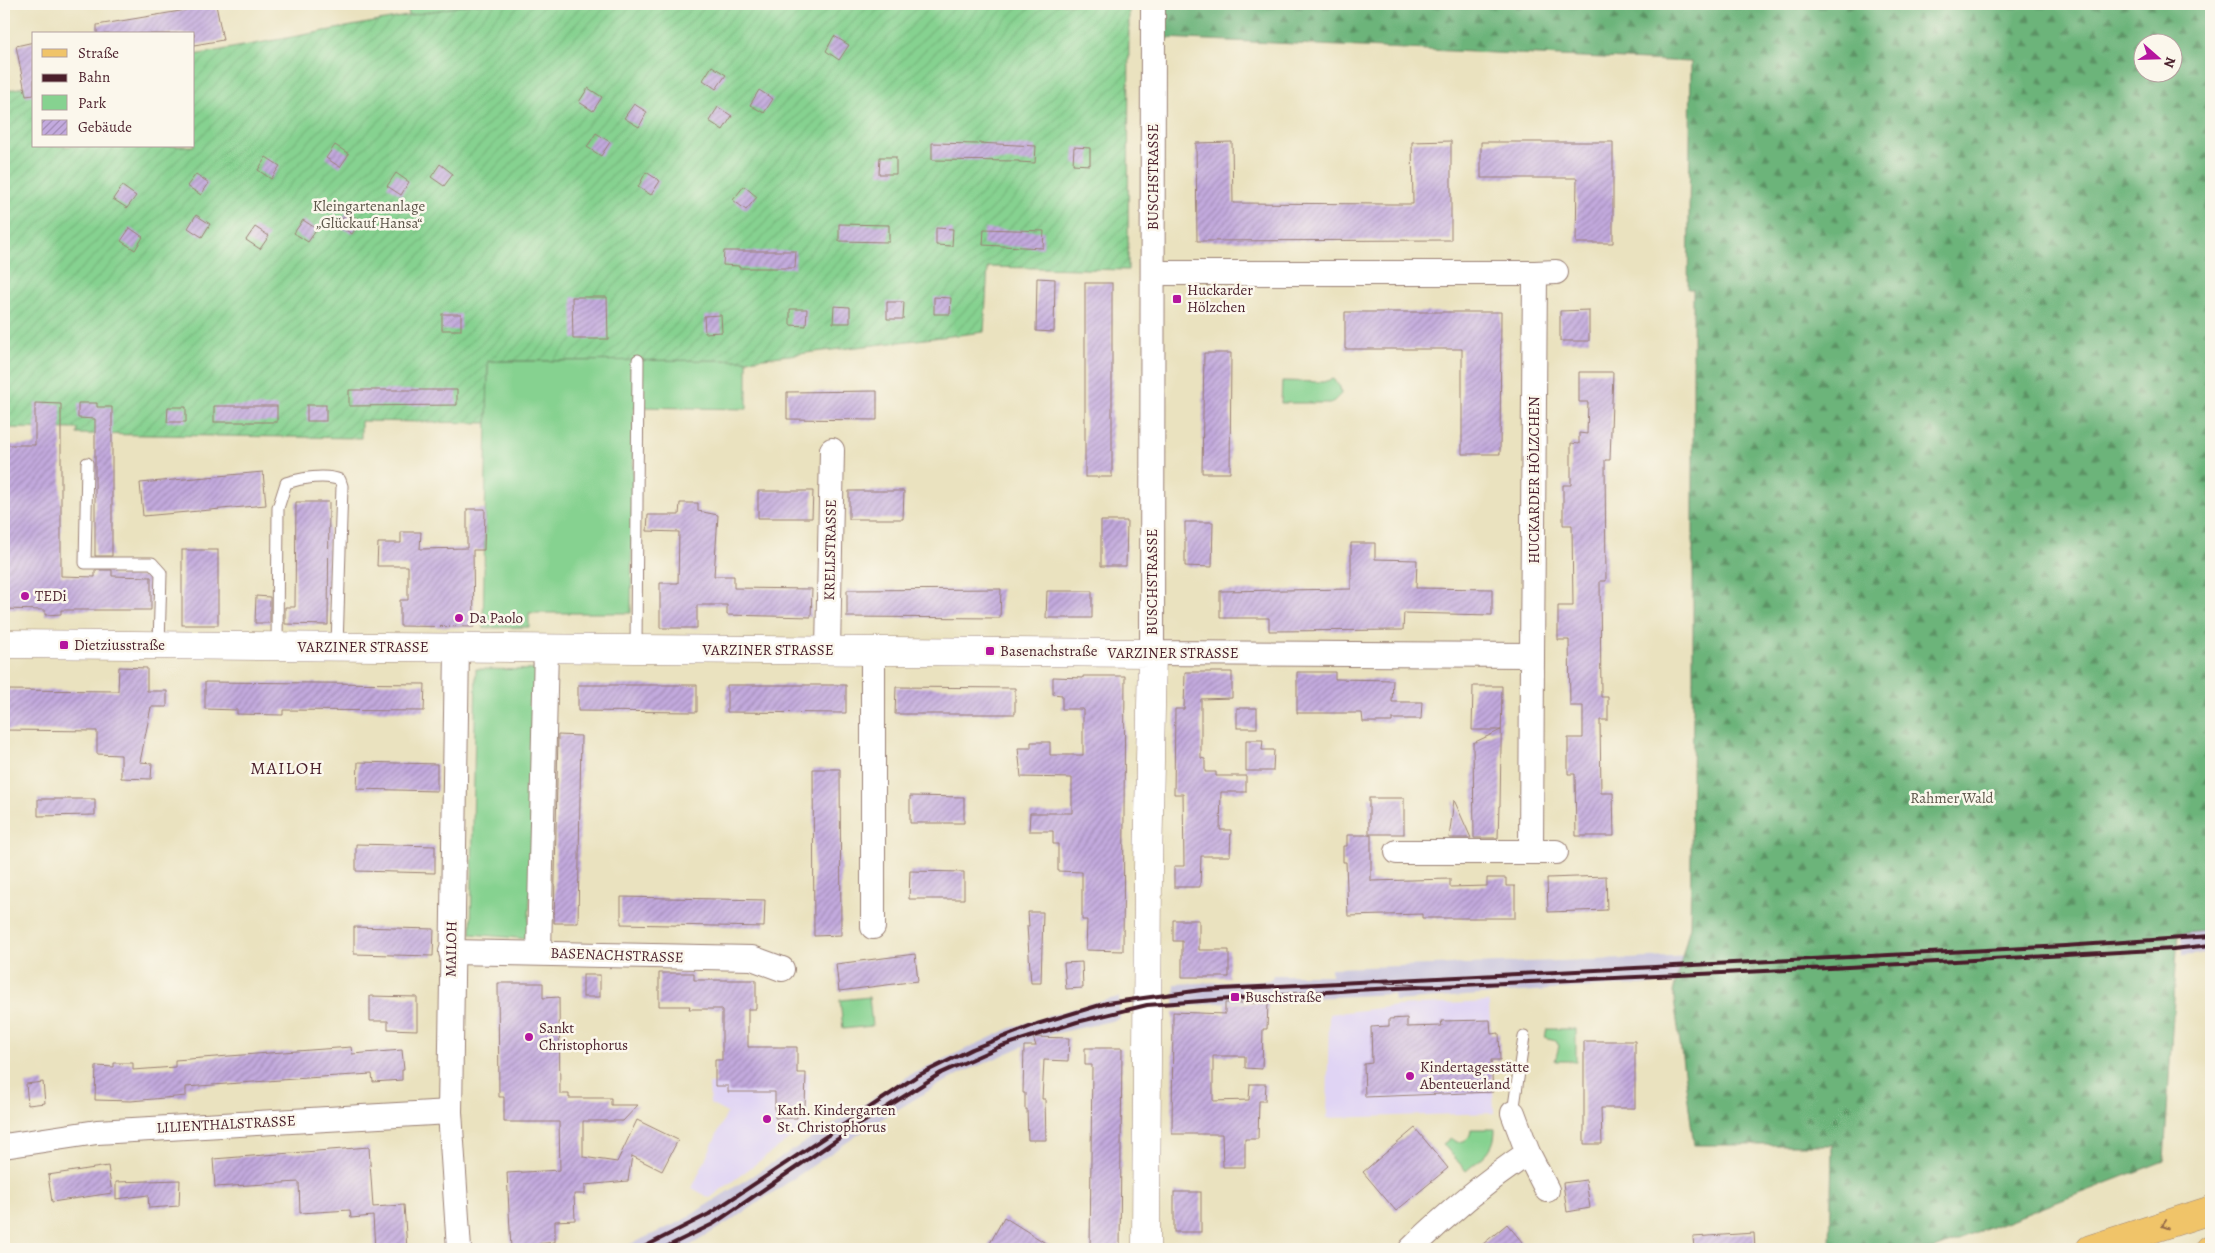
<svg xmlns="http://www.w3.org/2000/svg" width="2215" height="1253" viewBox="0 0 2215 1253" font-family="Alegreya,serif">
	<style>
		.built { fill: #e0d4f4 }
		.industrial { fill: #c4c0db }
		.forest { fill: url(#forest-firs); stroke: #5b6a52; fill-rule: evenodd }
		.park { fill: #86d290; stroke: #68785e }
		.garden { fill: url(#garden-furrows); stroke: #68785e }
		.building { fill: url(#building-hatch) }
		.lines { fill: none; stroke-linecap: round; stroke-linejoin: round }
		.service-casing { stroke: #9a8075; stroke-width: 13 }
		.minor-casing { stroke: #9a8075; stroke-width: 26 }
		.tertiary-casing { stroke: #9a8075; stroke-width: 29 }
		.primary-casing { stroke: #9a8075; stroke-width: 29 }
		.service { stroke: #fff; stroke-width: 11 }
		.minor { stroke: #fff; stroke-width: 24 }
		.tertiary { stroke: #fff; stroke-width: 28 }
		.primary { stroke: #f0c469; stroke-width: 28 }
		.tram { stroke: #4a1f2b; stroke-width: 1 }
		.rail { stroke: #4a1f2b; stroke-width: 4 }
		.oneway { stroke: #956947 }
		.poi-dot { fill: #b5179e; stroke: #fbf7ec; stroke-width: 2 }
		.labels { text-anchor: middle; stroke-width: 5; stroke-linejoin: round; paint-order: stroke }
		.street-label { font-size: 15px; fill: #4a1f2b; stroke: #fbf7ec }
		.park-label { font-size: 15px; fill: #5c5549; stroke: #fbf7ec }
		.poi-label { font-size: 15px; fill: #4a1f2b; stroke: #fbf7ec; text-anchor: start }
		.quarter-label { font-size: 18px; letter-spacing: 1px; fill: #4a1f2b; stroke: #fbf7ec }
	</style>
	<defs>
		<pattern id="forest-firs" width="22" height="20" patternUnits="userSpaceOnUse" patternTransform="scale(1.25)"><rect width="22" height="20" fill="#6cb47a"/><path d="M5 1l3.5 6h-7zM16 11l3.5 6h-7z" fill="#5b9264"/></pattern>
		<pattern id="garden-furrows" width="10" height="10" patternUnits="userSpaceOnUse" patternTransform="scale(1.25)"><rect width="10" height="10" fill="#86d290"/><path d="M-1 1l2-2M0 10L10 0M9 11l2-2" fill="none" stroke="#75b47c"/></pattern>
		<pattern id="building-hatch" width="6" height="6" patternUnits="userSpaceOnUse" patternTransform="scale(1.25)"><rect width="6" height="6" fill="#c3aade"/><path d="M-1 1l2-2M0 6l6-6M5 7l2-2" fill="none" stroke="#a08ab4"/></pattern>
	</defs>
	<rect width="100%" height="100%" fill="#fbf7ec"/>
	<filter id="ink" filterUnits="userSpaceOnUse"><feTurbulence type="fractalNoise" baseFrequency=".02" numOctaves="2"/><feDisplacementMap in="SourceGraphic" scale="10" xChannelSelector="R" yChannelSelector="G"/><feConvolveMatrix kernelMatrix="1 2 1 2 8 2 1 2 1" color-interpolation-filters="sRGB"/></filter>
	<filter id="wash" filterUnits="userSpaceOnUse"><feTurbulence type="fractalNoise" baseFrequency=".0096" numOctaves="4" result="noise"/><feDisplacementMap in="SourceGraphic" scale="20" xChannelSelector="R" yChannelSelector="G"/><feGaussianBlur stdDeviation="1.12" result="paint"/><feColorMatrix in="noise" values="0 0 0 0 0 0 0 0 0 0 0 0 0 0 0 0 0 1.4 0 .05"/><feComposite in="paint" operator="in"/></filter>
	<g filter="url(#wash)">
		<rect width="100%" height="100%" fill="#eae2bf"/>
		<g class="built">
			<polygon points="1489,1002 1494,1113 1327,1118 1329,1014 1397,1006"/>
			<polygon points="748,1047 797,1047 797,1073 809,1073 808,1125 710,1198 692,1188 727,1113 710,1104 709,1084 715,1083 715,1060 728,1060"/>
		</g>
		<g class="industrial">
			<polygon points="2211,930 2211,953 2182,956 2181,934"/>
			<polygon points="1944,944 2003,967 1578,988 1394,1001 1393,994 1213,1003 1174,1008 1175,984 1271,980 1273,975 1331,975 1331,968 1628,959"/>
			<polygon points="1119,997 1120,1019 1049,1035 962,1073 935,1087 880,1120 743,1213 688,1247 682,1249 619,1249 680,1222 910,1075 1011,1028 1085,1005"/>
		</g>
		<path class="forest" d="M1164 4H2211V930L2178 934 2164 1161 1935 1249H1830L1832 1145H1694L1673 992 1690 926 1693 707V289H1688L1691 62 1164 38ZM2142 42H2172V72H2142Z"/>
		<g class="park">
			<polygon points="407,4 465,4 465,5 409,16"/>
			<polygon points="747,360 747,409 634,407 631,613 529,613 529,627 483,628 488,361"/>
			<polygon points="1333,379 1340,387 1341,394 1332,403 1281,403 1282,381 1323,382"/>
			<polygon points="476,669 541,670 528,939 471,934"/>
			<polygon points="869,997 872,1026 843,1029 840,1000"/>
			<polygon points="1547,1029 1576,1029 1576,1061 1555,1061 1559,1046 1555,1040 1545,1037"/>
			<path d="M1471 1129H1495C1495 1152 1482 1157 1466 1171L1443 1144 1451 1138 1457 1142C1465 1142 1471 1138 1471 1129Z"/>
		</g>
		<polygon class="garden" points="472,4 1129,4 1128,270 988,267 984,332 747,360 488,361 487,423 361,421 361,438 77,434 78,429 4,428 4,91 34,85 34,146 194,146 194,55"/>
		<g id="blocks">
			<g class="building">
				<polygon points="216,5 223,40 194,45 194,34 97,34 97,25"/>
				<polygon points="834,36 849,45 839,60 826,51"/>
				<polygon points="34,42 34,95 26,96 16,46"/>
				<polygon points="712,66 726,75 716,89 703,80"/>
				<polygon points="588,88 602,97 593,111 579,102"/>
				<polygon points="759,90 773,99 764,113 750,105"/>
				<polygon points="634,104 647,112 639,127 624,118"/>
				<polygon points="718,107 732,116 723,130 709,121"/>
				<polygon points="596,133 610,142 601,156 587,147"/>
				<polygon points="1451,141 1451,240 1197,241 1196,143 1232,142 1233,203 1391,204 1413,204 1412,142"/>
				<polygon points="1481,142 1613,142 1613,243 1576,243 1577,178 1481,178"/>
				<polygon points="932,143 978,144 978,143 1036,146 1035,163 1019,162 1019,161 932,160"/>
				<polygon points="335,145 349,154 340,167 326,158"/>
				<polygon points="1074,147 1090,148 1090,165 1073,164"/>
				<polygon points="266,157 280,166 271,179 258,170"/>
				<polygon points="880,157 896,157 896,174 879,174"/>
				<polygon points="440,164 453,174 444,186 431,177"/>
				<polygon points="646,172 660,181 651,195 638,187"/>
				<polygon points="396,173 409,182 401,195 387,186"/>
				<polygon points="196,174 209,183 201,195 187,186"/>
				<polygon points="122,186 136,196 127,208 113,199"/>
				<polygon points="744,186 757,197 746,210 733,200"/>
				<polygon points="347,212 361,221 352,234 338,225"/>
				<polygon points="196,215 210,224 202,237 188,228"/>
				<polygon points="303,220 317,229 308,242 294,233"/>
				<polygon points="839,224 889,225 889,242 839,241"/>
				<polygon points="255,227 269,236 260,249 246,240"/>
				<polygon points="130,228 143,237 135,250 121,241"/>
				<polygon points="936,228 953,229 952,246 936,245"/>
				<polygon points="984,229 1044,231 1043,248 983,245"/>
				<polygon points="724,251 796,251 795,268 739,268 739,266 723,265"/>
				<polygon points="1037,278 1055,279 1054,332 1036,331"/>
				<rect x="1085" y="283" width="27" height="194"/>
				<polygon points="572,297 607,297 608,339 573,339"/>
				<polygon points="934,297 951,298 950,314 934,314"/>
				<polygon points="887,302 904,302 903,319 887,319"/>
				<polygon points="834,306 850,307 850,323 833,323"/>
				<polygon points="790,309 807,309 806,326 790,325"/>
				<polygon points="1589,310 1589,341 1560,341 1560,311"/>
				<polygon points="1345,312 1501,312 1500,454 1462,454 1462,349 1345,349"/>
				<rect x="442" y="314" width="19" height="16"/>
				<polygon points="721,315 722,332 705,333 704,316"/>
				<polygon points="1204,353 1231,353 1230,473 1202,473"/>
				<polygon points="1579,372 1613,372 1610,460 1605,460 1606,581 1600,581 1601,697 1608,697 1608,720 1600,720 1601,793 1613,793 1614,836 1576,836 1575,774 1568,774 1568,738 1583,738 1583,706 1570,706 1569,640 1558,640 1558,606 1573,606 1572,525 1563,525 1563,485 1571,485 1571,443 1579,444 1579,433 1587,434 1588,402 1579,402"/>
				<polygon points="349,390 457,390 457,405 349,406"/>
				<polygon points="877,391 877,420 787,419 787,392"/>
				<polygon points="35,403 61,404 61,576 95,577 95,570 112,570 112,576 151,577 151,610 61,610 61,614 45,615 45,610 4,609 4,445 35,445"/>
				<polygon points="78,403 97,403 97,407 112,407 112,556 95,556 95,419 78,418"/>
				<rect x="307" y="405" width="19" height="16"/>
				<rect x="214" y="406" width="63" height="16"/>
				<polygon points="168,407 186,407 186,422 167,422"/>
				<polygon points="263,472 266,505 143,516 140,483"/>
				<polygon points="758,491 813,491 812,518 758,518"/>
				<polygon points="849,491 904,491 903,519 849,519"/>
				<polygon points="296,502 329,502 328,625 285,624 285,607 295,607"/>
				<polygon points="680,503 698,503 698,511 718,515 714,576 734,576 734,588 812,589 811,617 727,615 727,605 697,605 697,628 660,628 660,583 678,583 679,532 647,531 648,515 679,515"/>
				<polygon points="467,509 485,509 484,550 473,550 474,627 400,626 400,600 408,600 408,566 377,566 378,543 401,543 401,532 421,532 420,549 467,548"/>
				<polygon points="1101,521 1127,521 1126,566 1101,566"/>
				<polygon points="1185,522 1213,522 1212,567 1185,566"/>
				<polygon points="1351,543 1375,543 1375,559 1417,560 1416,588 1492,589 1492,615 1404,613 1403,630 1269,631 1269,618 1220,618 1220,591 1351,589"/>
				<rect x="182" y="550" width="36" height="75"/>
				<polygon points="1001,589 1000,618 847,617 847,590"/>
				<polygon points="1047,591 1092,591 1092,618 1046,618"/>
				<polygon points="256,596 270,597 270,623 255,623"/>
				<polygon points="119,667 147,668 147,691 167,691 167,707 151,707 140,762 152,763 151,779 121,778 121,755 97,754 97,731 4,730 4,690 118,691"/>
				<polygon points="1185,672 1232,672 1232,698 1201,699 1201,758 1205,759 1205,772 1216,772 1216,776 1246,776 1246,792 1221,792 1220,830 1231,830 1230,856 1201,856 1200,887 1174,887 1174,866 1184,866 1183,794 1174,794 1175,709 1184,709"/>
				<polygon points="1297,672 1335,672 1335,679 1393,680 1392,702 1422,702 1421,719 1392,719 1392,722 1363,722 1362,713 1297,713"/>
				<polygon points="1083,676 1125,676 1123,951 1086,950 1087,920 1082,920 1082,872 1058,871 1058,844 1053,844 1053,831 1029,831 1030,813 1072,813 1072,778 1021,777 1018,748 1031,748 1031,742 1050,742 1050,755 1083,755 1083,709 1062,709 1062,695 1053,694 1053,677 1083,678"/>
				<polygon points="205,682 425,684 424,711 283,710 283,715 237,714 237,710 205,709"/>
				<polygon points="578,685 697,685 697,712 578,711"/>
				<polygon points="727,685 846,685 846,713 727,712"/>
				<polygon points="1473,686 1502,686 1500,806 1499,806 1498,838 1474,838 1473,743 1501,730 1472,730"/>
				<polygon points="896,687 1015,688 1015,714 895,714"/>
				<rect x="1237" y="708" width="20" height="20"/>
				<polygon points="558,735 581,736 578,923 554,923"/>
				<polygon points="1246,740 1263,740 1262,750 1274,750 1273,771 1246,771"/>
				<polygon points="358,762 437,764 437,791 357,789"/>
				<polygon points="813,769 840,769 841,935 814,936"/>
				<polygon points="910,796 964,797 964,823 910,823"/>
				<rect x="1369" y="798" width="35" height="36"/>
				<polygon points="38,799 95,799 95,815 38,816"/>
				<polygon points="1454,800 1471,838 1449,838"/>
				<polygon points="1347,835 1371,835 1371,881 1450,879 1450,887 1487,886 1487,878 1506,878 1506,886 1515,886 1515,918 1422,918 1422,914 1348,916 1346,862 1343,862 1343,846 1347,846"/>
				<polygon points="356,844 435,846 435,873 356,871"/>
				<polygon points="910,871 964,872 964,899 909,899"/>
				<polygon points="1606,876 1607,910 1548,912 1547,878"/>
				<polygon points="621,897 765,900 764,927 621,924"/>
				<polygon points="1028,912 1043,912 1041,983 1031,983 1027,926 1029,926"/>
				<polygon points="1173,920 1199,920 1199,950 1229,950 1229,977 1182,977 1182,941 1173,941"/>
				<polygon points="354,927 434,929 433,956 354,954"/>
				<polygon points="915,954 918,981 839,991 836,964"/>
				<polygon points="1082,962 1083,988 1066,989 1064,963"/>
				<polygon points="659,973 694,973 694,980 756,980 756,1009 748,1009 748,1047 797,1047 797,1073 806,1073 805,1107 797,1107 797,1118 775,1118 775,1092 728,1092 728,1086 715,1086 715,1060 722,1060 722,1009 689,1009 690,1006 659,1006"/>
				<rect x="583" y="975" width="17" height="22"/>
				<polygon points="498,983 543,983 543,998 559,997 560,1094 569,1094 569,1098 611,1098 611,1105 638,1105 623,1121 583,1121 583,1157 617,1162 637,1120 678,1140 662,1171 632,1156 628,1181 585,1185 585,1194 574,1194 575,1220 555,1221 555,1242 538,1244 539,1249 511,1249 507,1173 560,1170 559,1122 504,1122 504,1097 499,1097"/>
				<polygon points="370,996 417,997 417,1030 388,1029 388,1021 370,1021"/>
				<polygon points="1225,1003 1268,1003 1267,1029 1263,1029 1262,1069 1245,1068 1245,1056 1213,1056 1213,1101 1249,1100 1250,1084 1266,1084 1265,1101 1259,1101 1258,1139 1245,1139 1245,1167 1223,1167 1222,1134 1172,1134 1173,1012 1225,1014"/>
				<polygon points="1407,1018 1407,1027 1442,1026 1441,1021 1490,1020 1491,1034 1499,1033 1500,1060 1491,1060 1493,1092 1365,1097 1364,1064 1372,1063 1371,1027 1389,1026 1389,1019"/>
				<polygon points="1033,1037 1069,1038 1068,1061 1044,1060 1042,1099 1045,1099 1046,1140 1028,1140 1027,1109 1025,1109 1025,1093 1023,1093 1024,1046 1036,1046"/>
				<polygon points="1584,1041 1635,1041 1635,1108 1601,1108 1602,1144 1584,1144"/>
				<polygon points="351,1047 352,1054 402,1050 404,1070 402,1070 402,1080 373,1082 372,1074 321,1077 186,1087 186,1096 131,1101 95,1100 96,1066 114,1067 114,1063 133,1063 133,1070 175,1067 175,1060"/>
				<polygon points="1085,1048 1122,1048 1120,1249 1090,1249 1092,1065 1085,1065"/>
				<polygon points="43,1082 45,1103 28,1105 26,1084"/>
				<polygon points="1415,1128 1448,1168 1396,1211 1363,1172"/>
				<polygon points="369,1147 373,1207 404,1205 407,1249 375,1249 373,1216 351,1218 350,1210 300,1213 299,1182 215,1187 213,1159"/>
				<polygon points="108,1166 112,1193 52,1202 48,1175"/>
				<polygon points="180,1180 179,1206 149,1208 148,1195 116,1199 116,1182"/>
				<polygon points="1586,1180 1590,1208 1567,1212 1563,1183"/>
				<rect x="1174" y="1192" width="27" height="40"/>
				<polygon points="1004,1217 1055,1249 987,1249"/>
				<polygon points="1507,1224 1528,1249 1477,1249"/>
				<polygon points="1754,1233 1755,1249 1694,1249 1693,1237"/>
			</g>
		</g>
	</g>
	<g filter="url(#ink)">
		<use href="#blocks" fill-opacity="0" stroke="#9a8075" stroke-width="1"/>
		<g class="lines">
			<defs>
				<g id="service">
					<polyline points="87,463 85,563 152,563 161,573 159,645"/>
					<path d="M277 646 278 508 286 483C301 478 326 474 340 480L342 486 337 646"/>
					<polyline points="636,649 638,360"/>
					<polyline points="1513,1113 1524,1037"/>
				</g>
				<g id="minor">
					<polyline points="1153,4 1152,653 1532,655 1531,852 1397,852"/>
					<polyline points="1153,273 1535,273 1532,655"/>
					<polyline points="1535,273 1556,272"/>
					<polyline points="457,648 450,1112 459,1249"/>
					<polyline points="828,650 832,450"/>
					<polyline points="1531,852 1556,852"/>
					<polyline points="873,927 873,650"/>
					<polyline points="451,952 752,958 782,969"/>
					<polyline points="539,952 546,648"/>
					<polyline points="1513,1113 1528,1153"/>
					<polyline points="4,1146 97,1132 450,1112"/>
					<path d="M1411 1249C1448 1213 1485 1182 1528 1153L1547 1190"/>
				</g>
				<polyline id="tertiary" points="4,644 1152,653 1148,869 1146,1249"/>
				<g id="primary">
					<polyline points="2090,1249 2211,1210"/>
					<polyline points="2210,1249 2211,1249"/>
				</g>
			</defs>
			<use href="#service" class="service-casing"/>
			<use href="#minor" class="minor-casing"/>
			<use href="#tertiary" class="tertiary-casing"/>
			<use href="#primary" class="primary-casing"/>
			<use href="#service" class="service"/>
			<use href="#minor" class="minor"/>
			<use href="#tertiary" class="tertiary"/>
			<use href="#primary" class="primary"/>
			<polyline class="tram" points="1361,982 1447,986"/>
			<g class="rail">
				<polyline points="640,1249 709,1214 917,1076 972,1049 1037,1024 1107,1003 1202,990 2065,946 2211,936"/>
				<polyline points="662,1249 713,1224 857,1126 941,1073 999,1047 1077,1022 1147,1005 1354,990 1830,968 2173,949 2211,945"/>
			</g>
		</g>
		<defs><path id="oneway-chevron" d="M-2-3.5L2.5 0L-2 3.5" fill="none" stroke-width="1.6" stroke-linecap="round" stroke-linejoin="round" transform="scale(1.25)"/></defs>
		<use class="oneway" href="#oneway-chevron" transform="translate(2165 1225) rotate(162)"/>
	</g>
	<g class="poi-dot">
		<rect x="1172" y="294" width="10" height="10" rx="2.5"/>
		<circle cx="25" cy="596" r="5"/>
		<circle cx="459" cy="618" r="5"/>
		<rect x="59" y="640" width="10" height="10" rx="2.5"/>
		<rect x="985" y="646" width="10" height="10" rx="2.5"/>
		<rect x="1230" y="992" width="10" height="10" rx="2.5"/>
		<circle cx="529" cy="1037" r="5"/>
		<circle cx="1410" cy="1076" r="5"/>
		<circle cx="767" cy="1119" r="5"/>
	</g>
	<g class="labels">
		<g class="street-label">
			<text transform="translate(1153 177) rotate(-90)" y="5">BUSCHSTRASSE</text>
			<text transform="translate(1534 480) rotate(-90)" y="5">HUCKARDER HÖLZCHEN</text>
			<text transform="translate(830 550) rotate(-89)" y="5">KRELLSTRASSE</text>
			<text transform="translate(1152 582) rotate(-90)" y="5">BUSCHSTRASSE</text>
			<text x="363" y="652">VARZINER STRASSE</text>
			<text x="768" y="655">VARZINER STRASSE</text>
			<text x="1173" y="658">VARZINER STRASSE</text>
			<text transform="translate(451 949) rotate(-89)" y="5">MAILOH</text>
			<text transform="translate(617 955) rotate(2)" y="5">BASENACHSTRASSE</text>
			<text transform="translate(226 1124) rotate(-3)" y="5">LILIENTHALSTRASSE</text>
		</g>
		<g class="park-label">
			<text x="369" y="211">Kleingartenanlage<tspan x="369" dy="17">„Glückauf Hansa“</tspan></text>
			<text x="1952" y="803">Rahmer Wald</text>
		</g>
		<g class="poi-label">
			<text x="1187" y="295">Huckarder<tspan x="1187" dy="17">Hölzchen</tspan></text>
			<text x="35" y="601">TEDi</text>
			<text x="469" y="623">Da Paolo</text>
			<text x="74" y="650">Dietziusstraße</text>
			<text x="1000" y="656">Basenachstraße</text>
			<text x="1245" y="1002">Buschstraße</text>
			<text x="539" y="1033">Sankt<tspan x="539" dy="17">Christophorus</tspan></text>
			<text x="1420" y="1072">Kindertagesstätte<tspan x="1420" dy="17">Abenteuerland</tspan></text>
			<text x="777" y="1115">Kath. Kindergarten<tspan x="777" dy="17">St. Christophorus</tspan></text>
		</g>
		<g class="quarter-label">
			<text x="287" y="774">MAILOH</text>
		</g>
	</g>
	<rect width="2215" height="1253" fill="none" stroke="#fbf7ec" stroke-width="20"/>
	<rect x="32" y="32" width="162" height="115" fill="#fbf7ec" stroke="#b4a19f"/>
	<rect x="42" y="49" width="25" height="8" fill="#f0c469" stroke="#b4a19f"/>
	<text x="78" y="58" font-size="15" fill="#4a1f2b">Straße</text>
	<rect x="42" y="74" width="25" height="8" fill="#4a1f2b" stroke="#b4a19f"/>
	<text x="78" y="82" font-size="15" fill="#4a1f2b">Bahn</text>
	<rect x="42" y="95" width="25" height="15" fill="#86d290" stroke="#b4a19f"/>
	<text x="78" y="108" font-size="15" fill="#4a1f2b">Park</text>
	<rect x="42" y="120" width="25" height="15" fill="url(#building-hatch)" stroke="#b4a19f"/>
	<text x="78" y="132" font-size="15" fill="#4a1f2b">Gebäude</text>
	<g transform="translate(2158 58) rotate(110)"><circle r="24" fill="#fbf7ec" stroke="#b4a19f"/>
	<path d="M0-4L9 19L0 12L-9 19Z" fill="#b5179e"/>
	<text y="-8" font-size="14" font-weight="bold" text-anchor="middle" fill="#4a1f2b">N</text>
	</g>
</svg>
